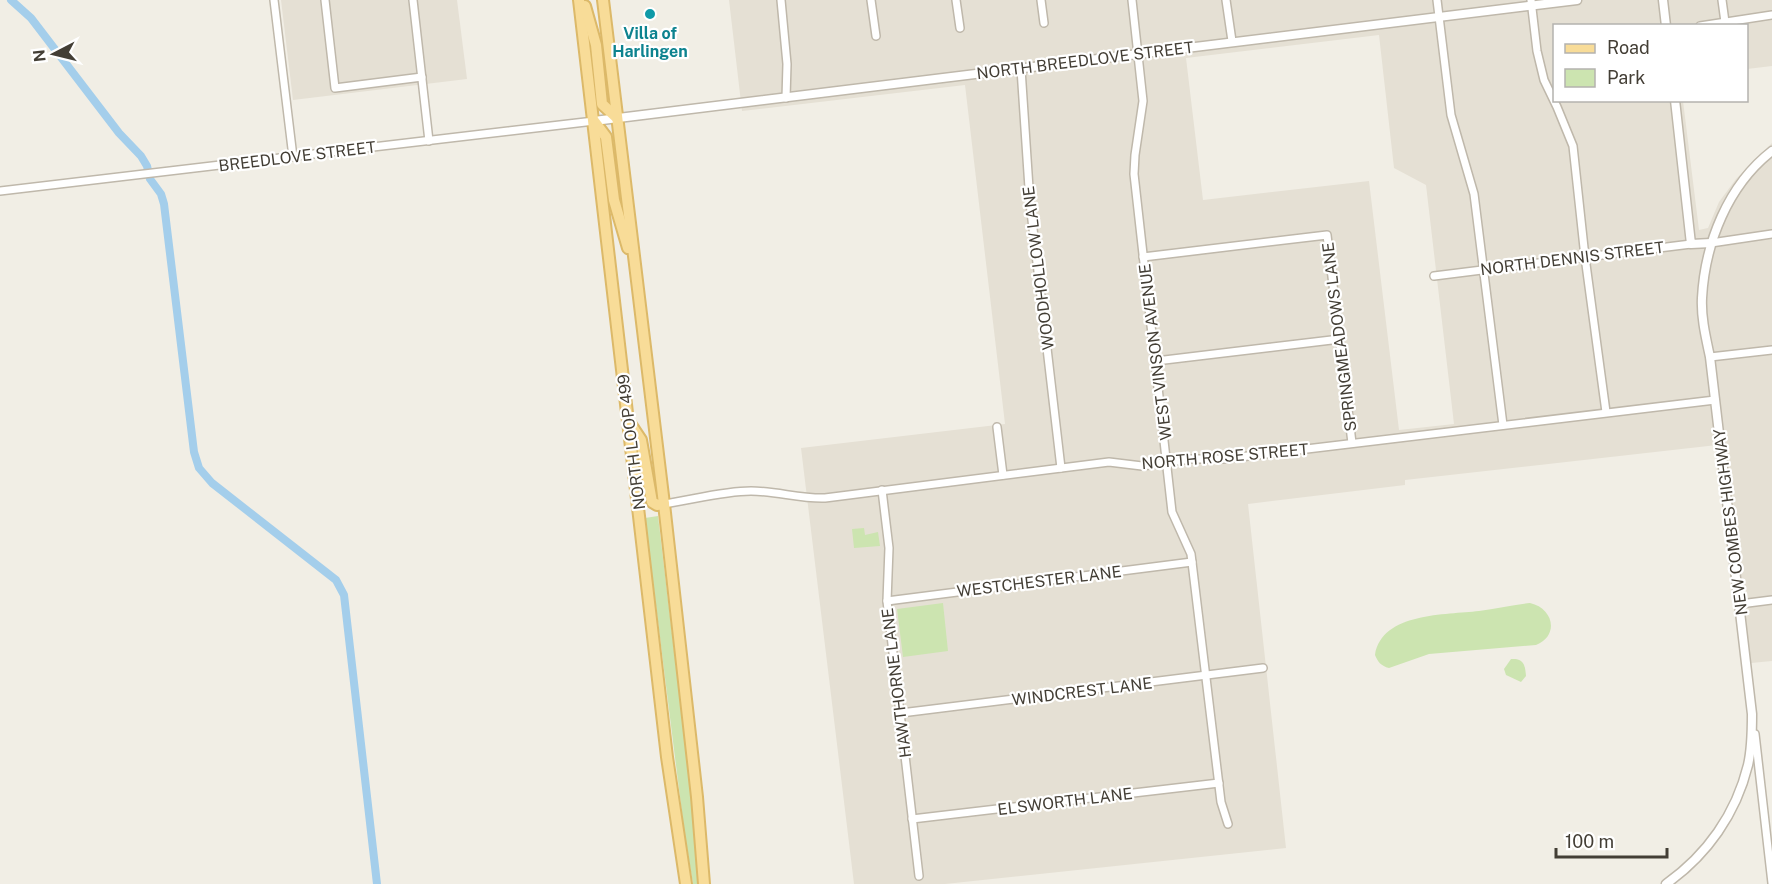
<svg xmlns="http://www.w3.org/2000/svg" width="1772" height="884" viewBox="0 0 1772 884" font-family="'Public Sans',sans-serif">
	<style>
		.residential { fill: #e5e0d4; fill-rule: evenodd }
		.green { fill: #cce4b0 }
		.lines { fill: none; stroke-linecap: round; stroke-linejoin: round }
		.canal { stroke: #a4ceeb; stroke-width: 8 }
		.minor-casing { stroke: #bfb8ab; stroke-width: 10 }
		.tertiary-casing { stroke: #bfb8ab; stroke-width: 11 }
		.primary-casing { stroke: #dcb969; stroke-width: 14 }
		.minor { stroke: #fff; stroke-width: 7 }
		.tertiary { stroke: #fff; stroke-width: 8 }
		.primary { stroke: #f8dc98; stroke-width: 10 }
		.culture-dot { fill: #0f9aa8; stroke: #fff; stroke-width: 2 }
		.labels { text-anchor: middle; stroke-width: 4.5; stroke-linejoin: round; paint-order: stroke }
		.culture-label { font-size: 16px; font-weight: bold; fill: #0d838f; stroke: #fff }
		.street-label { font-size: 16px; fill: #433e35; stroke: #fff }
	</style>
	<rect width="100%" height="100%" fill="#f1eee5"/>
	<g class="residential">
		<polygon points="281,0 457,0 467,79 293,100"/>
		<path d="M729 0H1772V66L1747 69 1746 26H1554V100L1683 101 1699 230 1708 228 1719 202 1736 179 1772 143V661L1751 663 1726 444 1405 480V485L1248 504 1286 848 945 884H854L801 448 1005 424 965 85 742 111ZM1379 35 1394 168 1426 185 1454 424 1399 430 1369 181 1203 200 1186 58Z"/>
	</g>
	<g class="green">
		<polygon points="658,516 689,776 699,884 693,884 684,829 645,518"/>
		<polygon points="864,528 865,535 878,532 880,546 854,548 852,529"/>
		<polygon points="943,603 948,651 903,657 897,609"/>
		<path d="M1530 603C1553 608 1560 635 1536 645L1429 654 1389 668C1381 666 1378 662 1375 655 1382 612 1446 615 1479 611 1496 609 1513 605 1530 603Z"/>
		<path d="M1511 659C1524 658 1525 665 1526 676L1521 682 1506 675 1504 669Z"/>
	</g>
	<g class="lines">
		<polyline class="canal" points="11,0 31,18 119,133 141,156 147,166 150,179 161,194 164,204 194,452 199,468 212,483 336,580 344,595 377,884"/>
		<defs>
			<g id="minor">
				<polyline points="274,0 293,157"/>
				<polyline points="325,0 335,88 422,77"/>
				<polyline points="413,0 429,141"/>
				<polyline points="781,0 787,64 786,98"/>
				<polyline points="871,0 876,36"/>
				<polyline points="956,0 960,28"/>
				<polyline points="1041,0 1044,23"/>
				<polyline points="1132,0 1143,101 1135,155 1134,174 1172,512 1191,554 1221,802 1228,824"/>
				<polyline points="1226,0 1232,41"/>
				<polyline points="1437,0 1451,115 1474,194 1503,425"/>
				<polyline points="1531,0 1537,51 1544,80 1557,107 1573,146 1585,257 1606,412"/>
				<polyline points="1722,0 1725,22"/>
				<polyline points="1700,26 1772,15"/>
				<polyline points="1021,69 1030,203 1061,468"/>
				<polyline points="0,191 594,121"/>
				<polyline points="1711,243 1772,234"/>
				<polyline points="1143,257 1327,235 1352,443"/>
				<polyline points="1434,276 1691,244"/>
				<polyline points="1710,357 1772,350"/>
				<polyline points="1156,361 1340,339"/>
				<polyline points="997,427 1003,475"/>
				<polyline points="882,490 889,548 887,601 919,876"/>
				<path d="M664 504C692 500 723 491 751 491 776 491 801 499 825 498L1109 462 1142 466 1191 459H1223L1715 400"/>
				<polyline points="887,601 1192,562"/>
				<polyline points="1740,604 1772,600"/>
				<polyline points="901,713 1263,668"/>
				<polyline points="1755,734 1772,883"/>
				<polyline points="912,819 1219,783"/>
			</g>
			<g id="tertiary">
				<polyline points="1663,0 1666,26"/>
				<polyline points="1675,100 1691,244 1711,243"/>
				<polyline points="594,121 1577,0"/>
				<path d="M1666 884C1707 855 1736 814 1748 765 1752 748 1752 730 1752 714L1710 357C1706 338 1701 318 1702 298 1705 243 1728 185 1772 151"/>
			</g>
			<g id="primary">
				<polyline points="579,0 667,757 686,884"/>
				<polyline points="603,0 664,504 697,797 704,884"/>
				<polyline points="585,6 596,45 602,104 617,118"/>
				<polyline points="594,121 606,137 614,200 628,248"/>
				<polyline points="631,425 641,440 652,502 657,505 664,504"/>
			</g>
		</defs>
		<use href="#minor" class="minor-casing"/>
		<use href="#tertiary" class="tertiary-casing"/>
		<use href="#primary" class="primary-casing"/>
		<use href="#minor" class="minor"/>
		<use href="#tertiary" class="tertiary"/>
		<use href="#primary" class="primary"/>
	</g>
	<circle class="culture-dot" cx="650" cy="14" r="6"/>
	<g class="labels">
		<g class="culture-label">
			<text x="650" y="39">Villa of<tspan x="650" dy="18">Harlingen</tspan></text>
		</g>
		<g class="street-label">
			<text transform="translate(1085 60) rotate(-7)" y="6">NORTH BREEDLOVE STREET</text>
			<text transform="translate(297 156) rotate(-7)" y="6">BREEDLOVE STREET</text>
			<text transform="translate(1572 258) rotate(-7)" y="6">NORTH DENNIS STREET</text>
			<text transform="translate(1038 268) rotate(-97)" y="6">WOODHOLLOW LANE</text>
			<text transform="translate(1339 337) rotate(-97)" y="6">SPRINGMEADOWS LANE</text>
			<text transform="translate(1155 352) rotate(-97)" y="6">WEST VINSON AVENUE</text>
			<text transform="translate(631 442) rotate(-97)" y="6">NORTH LOOP 499</text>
			<text transform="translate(1225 456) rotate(-5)" y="6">NORTH ROSE STREET</text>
			<text transform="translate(1730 522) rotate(-97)" y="6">NEW COMBES HIGHWAY</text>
			<text transform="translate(1039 581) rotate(-7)" y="6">WESTCHESTER LANE</text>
			<text transform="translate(896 683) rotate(-97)" y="6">HAWTHORNE LANE</text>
			<text transform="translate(1082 691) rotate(-7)" y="6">WINDCREST LANE</text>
			<text transform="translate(1065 801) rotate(-7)" y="6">ELSWORTH LANE</text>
		</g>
	</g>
	<rect x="1553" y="24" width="195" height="78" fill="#ffffff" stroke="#b4b2ae" stroke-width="1.5"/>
	<rect x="1565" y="44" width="30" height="9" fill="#f8dc98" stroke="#b4b2ae" stroke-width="1.5"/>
	<text x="1607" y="54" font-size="18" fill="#433e35">Road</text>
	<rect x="1565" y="69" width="30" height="18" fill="#cce4b0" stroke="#b4b2ae" stroke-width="1.5"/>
	<text x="1607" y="84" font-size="18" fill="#433e35">Park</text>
	<g transform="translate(54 54) rotate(263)" stroke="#ffffff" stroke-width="4.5" paint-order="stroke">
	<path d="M0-4.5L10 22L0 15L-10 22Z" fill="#433e35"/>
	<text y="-9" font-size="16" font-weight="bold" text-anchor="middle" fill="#433e35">N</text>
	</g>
	<path d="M1556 848v9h111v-9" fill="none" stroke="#433e35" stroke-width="3"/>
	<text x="1565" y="848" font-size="18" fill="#433e35" stroke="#ffffff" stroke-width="4.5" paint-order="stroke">100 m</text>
</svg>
